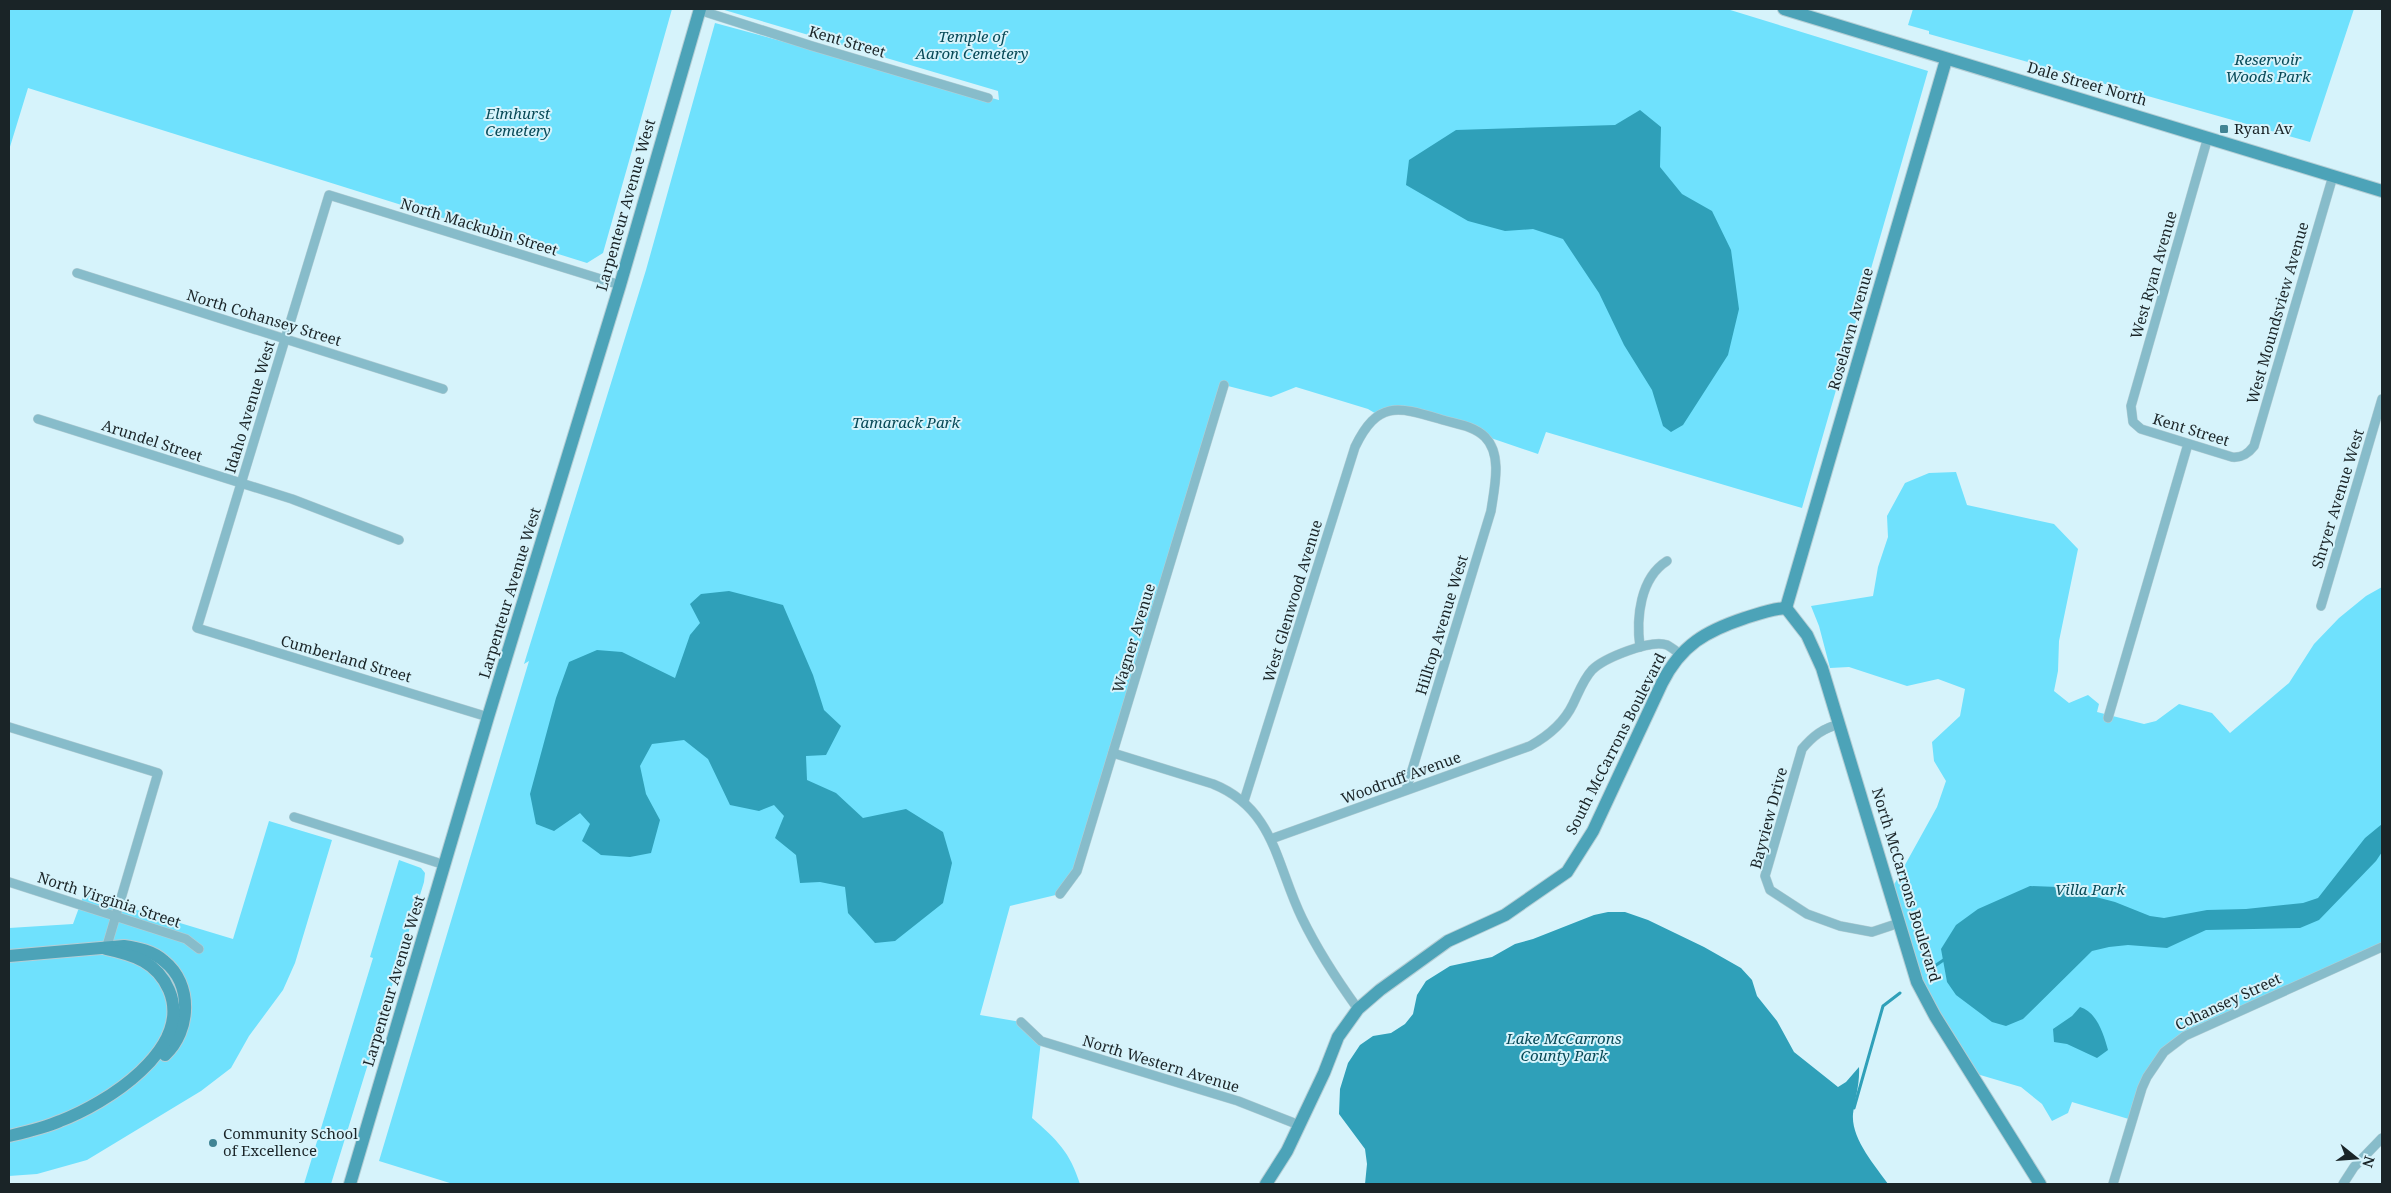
<svg xmlns="http://www.w3.org/2000/svg" width="2391" height="1193" viewBox="0 0 2391 1193" font-family="'Noto Serif',serif">
	<style>
		.green { fill: #6fe1fd }
		.water { fill: #2fa0b9 }
		.lines { fill: none; stroke-linecap: round; stroke-linejoin: round }
		.stream { stroke: #2fa0b9; stroke-width: 3 }
		.street-casing { stroke: #b4ced5; stroke-width: 10 }
		.secondary-casing { stroke: #b4ced5; stroke-width: 14 }
		.street { stroke: #87bcca; stroke-width: 9 }
		.secondary { stroke: #4ca3b8; stroke-width: 12 }
		.poi-dot { fill: #418494; stroke: #d6f3fb; stroke-width: 2 }
		.labels { text-anchor: middle; stroke-width: 4; stroke-linejoin: round; paint-order: stroke }
		.park-label { font-size: 15px; font-style: italic; fill: #074957; stroke: #d6f3fb }
		.street-label { font-size: 15px; fill: #1a2427; stroke: #d6f3fb }
		.poi-label { font-size: 15px; fill: #1a2427; stroke: #d6f3fb; text-anchor: start }
	</style>
	<rect width="100%" height="100%" fill="#d6f3fb"/>
	<g class="green">
		<polygon points="9,9 672,9 603,253 587,263 28,88 9,150"/>
		<path d="M721 9H1727L1928 71 1802 508 1546 432 1538 454 1406 409 1378 415 1368 409 1296 387 1271 397 1224 385 1077 871 1060 894 1010 906 980 1015 1021 1022 1041 1041 1032 1118C1057 1140 1070 1152 1080 1184H453L379 1161 529 661 524 664 646 270 715 23 999 100 998 91Z"/>
		<polygon points="1913,9 2354,9 2310,142 1929,34 1929,31 1908,25"/>
		<polygon points="1956,472 1967,505 2054,524 2078,549 2059,641 2058,671 2054,691 2069,703 2088,695 2099,704 2097,712 2144,724 2156,721 2179,704 2212,713 2230,733 2289,683 2314,644 2339,618 2366,596 2382,587 2382,947 2195,1030 2154,1065 2132,1120 2072,1102 2068,1113 2052,1121 2042,1104 2021,1087 1970,1072 1935,1016 1890,892 1937,807 1946,781 1934,761 1932,742 1960,716 1965,689 1938,679 1907,686 1849,667 1830,668 1819,626 1811,606 1873,596 1878,567 1888,537 1887,516 1905,483 1929,473"/>
		<polygon points="269,821 332,840 295,963 283,990 249,1036 231,1068 201,1091 87,1160 37,1174 9,1176 9,928 73,924 84,894 233,939"/>
		<polygon points="399,860 421,868 425,873 424,882 331,1184 304,1184 373,958 370,957"/>
	</g>
	<g class="water">
		<polygon points="1640,110 1661,127 1660,167 1682,194 1712,211 1731,250 1739,309 1728,355 1683,425 1671,432 1663,426 1652,390 1624,345 1599,293 1563,239 1533,229 1505,231 1468,221 1406,185 1409,160 1456,130 1615,125"/>
		<polygon points="729,591 783,605 813,675 824,710 841,726 826,755 806,756 807,780 836,793 863,818 906,809 943,832 952,863 943,903 895,941 875,943 848,913 845,887 820,882 800,883 796,855 775,838 784,816 774,805 759,811 730,805 708,759 684,740 652,744 640,766 646,794 660,820 651,853 630,857 601,855 582,841 590,824 580,813 554,831 536,824 530,794 556,698 569,662 597,650 622,652 675,678 690,635 700,623 690,604 701,594"/>
		<polygon points="2382,824 2382,852 2376,861 2319,920 2300,928 2206,930 2167,948 2128,945 2109,947 2092,951 2023,1019 2006,1026 1992,1022 1956,995 1947,982 1941,949 1956,925 1978,909 2030,886 2058,887 2115,902 2150,916 2164,918 2207,910 2246,909 2303,903 2318,898 2365,838"/>
		<path d="M1608 912H1625L1648 920 1704 947 1741 968 1752 980 1757 996 1777 1021 1794 1052 1838 1087 1846 1082 1859 1067C1860 1084 1855 1098 1853 1114 1851 1139 1875 1165 1888 1184H1365L1367 1164 1365 1149 1339 1114 1340 1089 1348 1063 1360 1045 1373 1036 1391 1033 1405 1024 1413 1014 1417 995 1426 981 1450 966 1492 957 1515 944 1533 939 1594 915Z"/>
		<path d="M2080 1007C2097 1012 2104 1035 2108 1050L2097 1058 2067 1044 2054 1042 2053 1029 2072 1016Z"/>
	</g>
	<g class="lines">
		<g class="stream">
			<polyline points="1929,970 1945,959"/>
			<polyline points="1854,1108 1883,1006 1900,993"/>
		</g>
		<defs>
			<g id="street">
				<polyline points="699,10 812,46 988,98"/>
				<path d="M2208 137 2131 406 2133 422 2141 429 2232 457C2242 458 2248 454 2254 446L2333 176"/>
				<polyline points="77,273 443,389"/>
				<polyline points="38,419 292,499 399,540"/>
				<polyline points="2321,606 2382,399"/>
				<path d="M1640 647C1636 618 1640 578 1667 561"/>
				<polyline points="488,717 197,628 329,195 620,285"/>
				<polyline points="2108,718 2188,444"/>
				<path d="M1840 724C1823 728 1813 736 1802 749L1765 876 1770 890 1807 914 1840 926 1872 932 1899 923"/>
				<polyline points="9,727 158,773 106,949"/>
				<path d="M1113 753 1213 784C1275 809 1276 865 1302 918 1318 951 1337 980 1358 1009"/>
				<path d="M1244 801 1355 447C1378 399 1399 407 1443 420 1457 424 1474 426 1485 437 1503 455 1494 489 1491 511L1406 790"/>
				<polyline points="294,817 445,865"/>
				<path d="M1271 839 1530 746C1548 736 1564 723 1573 704 1579 692 1583 680 1592 670 1604 658 1651 639 1667 645 1671 647 1676 651 1680 654"/>
				<polyline points="9,882 186,939 199,949"/>
				<polyline points="1060,894 1077,871 1224,385"/>
				<polyline points="1021,1022 1041,1041 1238,1101 1299,1125"/>
				<polyline points="2113,1184 2142,1088 2147,1077 2164,1052 2185,1036 2382,947"/>
				<polyline points="2343,1184 2354,1167 2382,1138"/>
			</g>
			<g id="secondary">
				<polyline points="1784,9 2382,191"/>
				<polyline points="1786,608 1807,635 1822,668 1917,982 1935,1016 2040,1184"/>
				<polyline points="1786,608 1946,60"/>
				<path d="M9 956 124 946C138 948 153 951 164 961 193 984 191 1031 165 1055"/>
				<path d="M9 1136C26 1132 44 1128 60 1121 105 1104 194 1049 169 990 157 962 134 955 106 949"/>
				<polyline points="350,1184 488,717 620,285 700,9"/>
				<path d="M1266 1184 1287 1151 1324 1073 1338 1037 1358 1009 1380 990 1448 941 1505 915 1567 872 1593 831 1662 683C1681 645 1706 631 1745 618 1758 614 1771 609 1786 608"/>
			</g>
		</defs>
		<use href="#street" class="street-casing"/>
		<use href="#secondary" class="secondary-casing"/>
		<use href="#street" class="street"/>
		<use href="#secondary" class="secondary"/>
	</g>
	<g class="poi-dot">
		<rect x="2219" y="124" width="10" height="10" rx="2.5"/>
		<circle cx="213" cy="1143" r="5"/>
	</g>
	<g class="labels">
		<g class="park-label">
			<text x="972" y="42">Temple of<tspan x="972" dy="17">Aaron Cemetery</tspan></text>
			<text x="2268" y="65">Reservoir<tspan x="2268" dy="17">Woods Park</tspan></text>
			<text x="518" y="119">Elmhurst<tspan x="518" dy="17">Cemetery</tspan></text>
			<text x="906" y="428">Tamarack Park</text>
			<text x="2090" y="895">Villa Park</text>
			<text x="1564" y="1044">Lake McCarrons<tspan x="1564" dy="17">County Park</tspan></text>
		</g>
		<g class="street-label">
			<text transform="translate(847 42) rotate(16)" y="5">Kent Street</text>
			<text transform="translate(2087 84) rotate(16)" y="5">Dale Street North</text>
			<text transform="translate(626 205) rotate(-74)" y="5">Larpenteur Avenue West</text>
			<text transform="translate(479 227) rotate(17)" y="5">North Mackubin Street</text>
			<text transform="translate(2154 275) rotate(-74)" y="5">West Ryan Avenue</text>
			<text transform="translate(2278 313) rotate(-74)" y="5">West Moundsview Avenue</text>
			<text transform="translate(264 318) rotate(17)" y="5">North Cohansey Street</text>
			<text transform="translate(1851 329) rotate(-74)" y="5">Roselawn Avenue</text>
			<text transform="translate(250 407) rotate(-73)" y="5">Idaho Avenue West</text>
			<text transform="translate(2191 430) rotate(17)" y="5">Kent Street</text>
			<text transform="translate(152 441) rotate(18)" y="5">Arundel Street</text>
			<text transform="translate(2338 499) rotate(-73)" y="5">Shryer Avenue West</text>
			<text transform="translate(510 593) rotate(-73)" y="5">Larpenteur Avenue West</text>
			<text transform="translate(1293 601) rotate(-73)" y="5">West Glenwood Avenue</text>
			<text transform="translate(1442 625) rotate(-73)" y="5">Hilltop Avenue West</text>
			<text transform="translate(1134 638) rotate(-73)" y="5">Wagner Avenue</text>
			<text transform="translate(346 659) rotate(16)" y="5">Cumberland Street</text>
			<text transform="translate(1616 744) rotate(-63)" y="5">South McCarrons Boulevard</text>
			<text transform="translate(1401 778) rotate(-20)" y="5">Woodruff Avenue</text>
			<text transform="translate(1769 818) rotate(-75)" y="5">Bayview Drive</text>
			<text transform="translate(1906 885) rotate(73)" y="5">North McCarrons Boulevard</text>
			<text transform="translate(109 900) rotate(18)" y="5">North Virginia Street</text>
			<text transform="translate(394 981) rotate(-73)" y="5">Larpenteur Avenue West</text>
			<text transform="translate(2228 1002) rotate(-25)" y="5">Cohansey Street</text>
			<text transform="translate(1161 1064) rotate(17)" y="5">North Western Avenue</text>
		</g>
		<g class="poi-label">
			<text x="2234" y="134">Ryan Av</text>
			<text x="223" y="1139">Community School<tspan x="223" dy="17">of Excellence</tspan></text>
		</g>
	</g>
	<rect width="2391" height="1193" fill="none" stroke="#1a2427" stroke-width="20"/>
	<g transform="translate(2356 1158) rotate(107)" stroke="#d6f3fb" stroke-width="4" paint-order="stroke">
	<path d="M0-4L9 19L0 12L-9 19Z" fill="#1a2427"/>
	<text y="-8" font-size="14" font-weight="bold" text-anchor="middle" fill="#1a2427">N</text>
	</g>
</svg>
